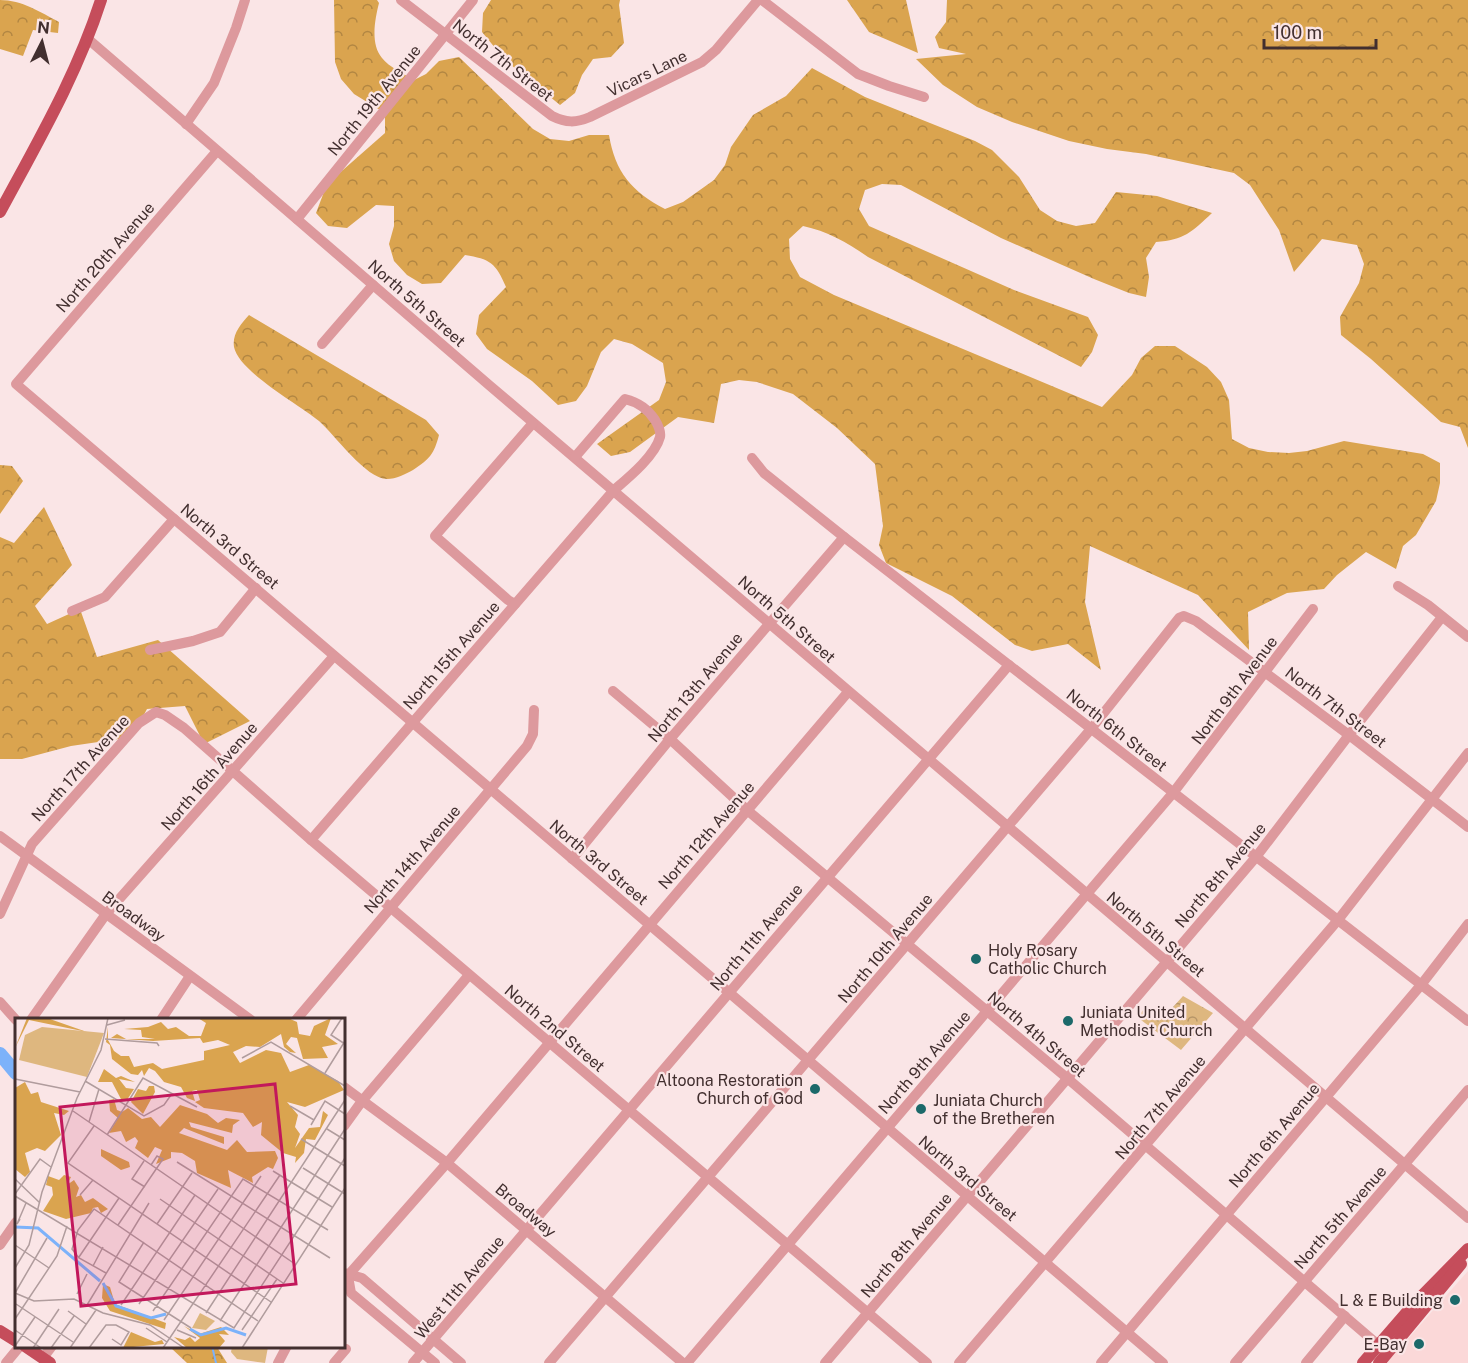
<svg xmlns="http://www.w3.org/2000/svg" width="1468" height="1363" viewBox="0 0 1468 1363" font-family="'Public Sans',sans-serif">
	<style>
		.built { fill: #fbd8d8 }
		.forest { fill: url(#forest-crowns) }
		.park { fill: url(#park-crowns) }
		.pitch { fill: #deb77f }
		.lines { fill: none; stroke-linecap: round; stroke-linejoin: round }
		.stream { stroke: #7cb2fa; stroke-width: 2 }
		.river { stroke: #7cb2fa; stroke-width: 14 }
		.minor { stroke: #dd999d; stroke-width: 10 }
		.major { stroke: #c54d5b; stroke-width: 12 }
		.poi-dot { fill: #1c696a; stroke: #fae5e6; stroke-width: 2 }
		.labels { text-anchor: middle; stroke-width: 4.5; stroke-linejoin: round; paint-order: stroke }
		.street-label { font-size: 16px; fill: #422f2f; stroke: #fae5e6 }
		.poi-label { font-size: 16px; fill: #422f2f; stroke: #fae5e6; text-anchor: start }
		.inset-river { fill: none; stroke: #7cb2fa; stroke-width: 3 }
		.inset-road { fill: none; stroke: #b09c9d; stroke-width: 1.5 }
		.view { fill: #c2185b; fill-opacity: 0.15; stroke: #c2185b; stroke-width: 3 }
		.inset-edge { fill: none; stroke: #422f2f; stroke-width: 3 }
	</style>
	<defs>
		<pattern id="forest-crowns" width="20" height="18" patternUnits="userSpaceOnUse" patternTransform="scale(1.5)"><rect width="20" height="18" fill="#daa44f"/><path d="M2 6a3 3 0 1 1 6 0M12 15a3 3 0 1 1 6 0" fill="none" stroke="#b28642"/></pattern>
		<pattern id="park-crowns" width="20" height="18" patternUnits="userSpaceOnUse" patternTransform="scale(1.5)"><rect width="20" height="18" fill="#deb77f"/><path d="M2 6a3 3 0 1 1 6 0M12 15a3 3 0 1 1 6 0" fill="none" stroke="#b69568"/></pattern>
	</defs>
	<rect width="100%" height="100%" fill="#fae5e6"/>
	<polygon class="built" points="1468,1271 1468,1363 1387,1363 1391,1358"/>
	<g class="forest">
		<path d="M0 0C22 0 40 12 59 22L58 33 33 30 23 56 0 49Z"/>
		<path d="M334 0H377L379 3C375 19 370 44 382 58 389 67 404 74 414 80L426 74 439 61 459 57 533 129 550 139 569 141 589 135H609C615 172 632 192 665 209L683 202 714 180 725 165 731 147 753 115 786 96 812 68 865 97 975 141 992 150 1019 177 1040 210 1057 221 1076 226 1095 223 1116 192 1157 196 1212 213C1192 232 1184 240 1156 242L1146 258 1149 277 1146 297 1129 293 1094 279 1001 238 901 185 882 184 865 190 859 209 869 226 1014 290 1088 317 1098 335 1092 352 1081 367 868 257C848 243 827 231 803 226L789 239 790 259 800 277 834 295 1102 407 1132 375 1141 358 1155 346H1175L1207 367 1221 382 1229 400 1232 439 1249 448 1268 452 1289 453 1307 451 1344 441 1423 454 1440 463V483L1436 501 1416 535 1403 546 1396 569 1366 552 1337 575 1324 589 1287 593 1248 612 1249 650 1198 595 1090 546 1085 602 1101 670 1068 644 1032 651 1015 645 952 596 886 563 879 545 883 526 875 464 837 428 793 394 757 382 739 380 721 384 714 423 678 417 630 452 611 456 597 444 659 400 666 382 663 363 632 344 614 339 601 352 587 386 576 401 558 405 532 381 487 349 476 334 479 315 506 287C496 263 490 259 465 255L441 283 422 284 407 275 394 261 389 244 394 226V206L376 205 347 228 328 226 316 213 327 184 385 133V113L354 94 341 79 335 62Z"/>
		<polygon points="491,0 620,0 619,5 624,43 611,57 593,59 582,75 575,93 560,105 505,60 482,32 483,13"/>
		<polygon points="847,0 906,0 918,53 869,32"/>
		<polygon points="947,0 1468,0 1468,448 1460,427 1441,422 1371,359 1341,335 1340,317 1359,283 1364,264 1357,245 1322,239 1294,272 1279,230 1250,185 1234,173 1146,154 1107,149 1069,141 1012,122 977,107 943,85 916,59 966,54 939,48 935,37 946,22"/>
		<path d="M249 315 426 420 439 435C434 454 430 459 413 470 406 474 396 479 387 479 366 479 335 435 319 421 300 405 239 372 234 347 232 334 241 324 249 315Z"/>
		<polygon points="0,465 12,466 23,481 0,514"/>
		<polygon points="44,507 72,565 35,606 47,624 80,609 97,657 158,640 250,721 204,744 185,706 147,709 132,737 71,746 22,759 0,759 0,537 14,543"/>
		<polygon points="170,1347 217,1347 227,1363 187,1363"/>
	</g>
	<polygon class="park" points="1183,996 1213,1013 1181,1050 1137,1017 1147,1006 1164,1017"/>
	<polygon class="pitch" points="232,1347 268,1347 265,1363 237,1359 231,1352"/>
	<g class="lines">
		<polyline class="stream" points="212,1346 216,1363"/>
		<polyline class="river" points="0,1054 16,1073"/>
		<g class="minor">
			<path d="M401 0 552 116C566 123 576 123 590 117L702 62 716 50 758 0"/>
			<polyline points="762,0 858,74 889,86 924,97"/>
			<polyline points="88,39 489,385 1468,1218"/>
			<polyline points="186,124 214,83 236,28 245,0"/>
			<polyline points="217,151 16,384 1163,1363"/>
			<polyline points="297,219 473,0"/>
			<polyline points="322,344 373,285"/>
			<polyline points="752,458 764,473 844,537 1468,1021"/>
			<polyline points="1398,586 1428,605 1468,637"/>
			<polyline points="515,604 508,600 435,536 533,423"/>
			<polyline points="72,611 105,597 174,519"/>
			<polyline points="150,650 193,641 220,632 256,588"/>
			<polyline points="613,691 670,739 747,810 1067,1078 1383,1349"/>
			<polyline points="0,836 251,1020"/>
			<path d="M311 840 614 490C628 478 655 456 660 437 661 432 658 425 655 420 648 409 637 402 625 399L575 457"/>
			<polyline points="572,859 670,739 844,537"/>
			<polyline points="0,914 32,844 139,723 156,712 165,715 184,728 311,840 927,1363"/>
			<polyline points="0,1002 16,1020"/>
			<polyline points="31,1020 106,914 334,656"/>
			<polyline points="161,1020 190,976"/>
			<polyline points="296,1020 527,746 533,734 534,710"/>
			<polyline points="344,1087 447,1163 683,1363"/>
			<polyline points="344,1126 362,1101 469,975"/>
			<polyline points="0,1245 16,1222"/>
			<polyline points="344,1273 362,1278 461,1363"/>
			<polyline points="348,1276 351,1293 435,1363"/>
			<polyline points="344,1280 447,1163 848,692"/>
			<polyline points="43,1358 52,1346"/>
			<polyline points="6,1363 20,1346"/>
			<polyline points="278,1363 287,1346"/>
			<polyline points="334,1363 346,1349"/>
			<polyline points="413,1363 1009,665"/>
			<polyline points="549,1363 1091,729 1179,618 1184,616 1196,621 1349,735 1468,827"/>
			<polyline points="687,1363 1173,793 1313,609"/>
			<polyline points="825,1363 1256,857 1349,735 1442,617"/>
			<polyline points="959,1363 1338,920 1468,753"/>
			<polyline points="1101,1363 1421,985 1468,924"/>
			<polyline points="1235,1363 1468,1090"/>
			<polyline points="1306,1363 1345,1316"/>
		</g>
		<g class="major">
			<path d="M0 212C37 143 77 75 101 0"/>
			<polyline points="0,1331 16,1341"/>
			<polyline points="25,1346 50,1363"/>
			<polyline points="1363,1363 1415,1303 1468,1249"/>
			<polyline points="1379,1363 1461,1264"/>
		</g>
	</g>
	<g class="poi-dot">
		<circle cx="976" cy="959" r="6"/>
		<circle cx="1068" cy="1021" r="6"/>
		<circle cx="815" cy="1089" r="6"/>
		<circle cx="921" cy="1109" r="6"/>
		<circle cx="1455" cy="1300" r="6"/>
		<circle cx="1419" cy="1344" r="6"/>
	</g>
	<g class="labels">
		<g class="street-label">
			<text transform="translate(503 60) rotate(38)" y="6">North 7th Street</text>
			<text transform="translate(647 73) rotate(-26)" y="6">Vicars Lane</text>
			<text transform="translate(374 100) rotate(-51)" y="6">North 19th Avenue</text>
			<text transform="translate(105 257) rotate(-49)" y="6">North 20th Avenue</text>
			<text transform="translate(417 303) rotate(41)" y="6">North 5th Street</text>
			<text transform="translate(230 546) rotate(40)" y="6">North 3rd Street</text>
			<text transform="translate(787 619) rotate(41)" y="6">North 5th Street</text>
			<text transform="translate(451 655) rotate(-49)" y="6">North 15th Avenue</text>
			<text transform="translate(695 687) rotate(-50)" y="6">North 13th Avenue</text>
			<text transform="translate(1234 690) rotate(-53)" y="6">North 9th Avenue</text>
			<text transform="translate(1336 707) rotate(37)" y="6">North 7th Street</text>
			<text transform="translate(1117 730) rotate(38)" y="6">North 6th Street</text>
			<text transform="translate(80 768) rotate(-48)" y="6">North 17th Avenue</text>
			<text transform="translate(209 776) rotate(-49)" y="6">North 16th Avenue</text>
			<text transform="translate(706 835) rotate(-49)" y="6">North 12th Avenue</text>
			<text transform="translate(412 859) rotate(-49)" y="6">North 14th Avenue</text>
			<text transform="translate(599 862) rotate(40)" y="6">North 3rd Street</text>
			<text transform="translate(1220 875) rotate(-50)" y="6">North 8th Avenue</text>
			<text transform="translate(134 916) rotate(36)" y="6">Broadway</text>
			<text transform="translate(1156 934) rotate(40)" y="6">North 5th Street</text>
			<text transform="translate(756 937) rotate(-50)" y="6">North 11th Avenue</text>
			<text transform="translate(885 948) rotate(-50)" y="6">North 10th Avenue</text>
			<text transform="translate(555 1028) rotate(40)" y="6">North 2nd Street</text>
			<text transform="translate(1037 1034) rotate(40)" y="6">North 4th Street</text>
			<text transform="translate(924 1062) rotate(-49)" y="6">North 9th Avenue</text>
			<text transform="translate(1160 1107) rotate(-50)" y="6">North 7th Avenue</text>
			<text transform="translate(1274 1135) rotate(-50)" y="6">North 6th Avenue</text>
			<text transform="translate(968 1178) rotate(40)" y="6">North 3rd Street</text>
			<text transform="translate(526 1210) rotate(40)" y="6">Broadway</text>
			<text transform="translate(1340 1217) rotate(-49)" y="6">North 5th Avenue</text>
			<text transform="translate(906 1245) rotate(-50)" y="6">North 8th Avenue</text>
			<text transform="translate(459 1287) rotate(-50)" y="6">West 11th Avenue</text>
		</g>
		<g class="poi-label">
			<text x="988" y="956">Holy Rosary<tspan x="988" dy="18">Catholic Church</tspan></text>
			<text x="1080" y="1018">Juniata United<tspan x="1080" dy="18">Methodist Church</tspan></text>
			<text x="803" y="1086" text-anchor="end">Altoona Restoration<tspan x="803" dy="18">Church of God</tspan></text>
			<text x="933" y="1106">Juniata Church<tspan x="933" dy="18">of the Bretheren</tspan></text>
			<text x="1443" y="1306" text-anchor="end">L &amp; E Building</text>
			<text x="1407" y="1350" text-anchor="end">E-Bay</text>
		</g>
	</g>
	<g transform="translate(15 1018)">
		<rect width="330" height="330" fill="#fae5e6"/>
		<path d="M12 0H32L72 14 14 2 0 30ZM183 0H273L282 4 284 16 295 18 299 8 316 0 310 17 323 26 307 29 313 40 288 41 282 20 276 19 271 26 281 35 275 34 269 29 266 16 245 29 231 28 218 34 225 45 251 32 266 35 275 54 294 47 323 63 329 72 290 89 272 84 283 97 280 109 285 116 280 130 294 110 305 109 308 93 313 97 300 122 291 121 289 135 280 145 281 139 268 135 246 117 247 104 238 109 228 95 189 90 180 84 185 82 182 72 177 73 180 83 172 80 166 69 149 64 140 53 134 50 129 58 127 52 123 57 116 56 97 41 95 27 91 24 93 9V22L99 33 106 38H114L119 49 138 45 147 51 189 42V33L215 27 203 22 188 25 185 20 138 23 96 20 102 16 111 21H140L127 19 126 12 109 11 133 9 146 4 153 11 161 9 174 18H186L191 5ZM89 51 101 60 106 58 120 64 104 61 111 70 119 71 112 82 107 83 97 64H83ZM10 64 16 76 23 74 26 84 54 93 49 97 39 95 46 117 30 133 22 130 10 135 15 154 10 159 0 151V70ZM134 68H139L140 74 128 96 116 84 123 71 131 73ZM99 81 102 92 107 94 113 90 127 101 136 99 145 109 165 87 192 96 203 105 211 100 225 102 218 107 217 115 174 104 176 109 209 119V126L169 110 164 115 212 132 222 122 232 134 260 133 263 140 258 151 253 149 237 159 238 165 213 152 216 170 182 155 180 143 167 135 156 134V140L141 146 147 132 140 129 133 140 120 130 123 123 120 119 111 124 106 113 94 115 103 100 95 93 94 82ZM86 131 114 144 115 149 106 152 86 138ZM49 157 56 159 52 167 59 162 64 170 61 179 66 177 70 184 78 180 93 191 86 195 83 189 78 190 76 195 51 201 28 193 38 177 37 169 31 167 33 158 44 162ZM88 266 95 269 100 286 151 305 150 311 95 293 87 280ZM169 308 184 316 206 309 214 317 204 316 210 323 204 330H172L159 319 170 322 175 319 180 324 185 320ZM116 314 140 324 147 322 149 326 108 330Z" fill="#daa44f"/>
		<path d="M27 9 89 15 72 59 4 42 10 17Z" fill="#deb77f"/>
		<path d="M185 295 200 303 191 312 177 310Z" fill="#deb77f"/>
		<path class="inset-river" d="M0 209 23 210 85 263M88 265 101 288 136 300 151 296M175 311 186 317 211 310 231 317"/>
		<path class="inset-road" d="M327 0 316 17 330 26M92 7 110 2M90 21 142 25 144 28M227 40 256 24 330 68M310 55 330 23M0 61 65 74M70 63 129 98 149 87 156 77M275 88 299 102M58 93 280 246M74 104 84 71M296 107 310 83 330 96M79 108 53 145 256 284M312 111 330 122M92 117 128 60 182 89M286 121 330 148M129 143 117 161 130 169M162 144 315 240M288 150 330 176M258 153 317 189M0 161 25 185M0 176 25 141 36 149M65 177 78 162M0 178 219 310 330 140M145 181 268 265M5 201 2 206 11 185M142 206 177 155M103 207 148 141 142 138 136 147M129 224 104 264 176 310M0 227 34 250M64 239 104 180M78 248 88 229M0 250 14 227 27 174 62 80 86 32 93 0M91 255 64 240 57 231 63 212 79 191 243 303M0 275 32 220M0 275 19 283 59 281 88 295 135 307 169 330M62 276 72 256M1 286 58 324M124 286 203 171M72 287 134 185M106 287 180 177M53 293 71 306M138 293 228 161 313 212M191 295 330 82M0 301 42 238 52 208M149 302 246 158M205 303 330 111M131 310 152 324M0 312 26 330M162 312 181 320M227 312 262 261M0 328 20 299M18 330 44 291M36 330 59 298M55 330 81 292M74 330 91 307H101L114 314 106 327 97 321M148 330 265 157M227 330 330 170"/>
		<path class="view" d="M260 66 281 266 66 288 45 89Z"/>
		<rect width="330" height="330" class="inset-edge"/>
	</g>
	<g transform="translate(42 42) rotate(6)" stroke="#fae5e6" stroke-width="4.5" paint-order="stroke">
	<path d="M0-4.5L10 22L0 15L-10 22Z" fill="#422f2f"/>
	<text y="-9" font-size="16" font-weight="bold" text-anchor="middle" fill="#422f2f">N</text>
	</g>
	<path d="M1264 39v9h112v-9" fill="none" stroke="#422f2f" stroke-width="3"/>
	<text x="1273" y="39" font-size="18" fill="#422f2f" stroke="#fae5e6" stroke-width="4.5" paint-order="stroke">100 m</text>
</svg>
